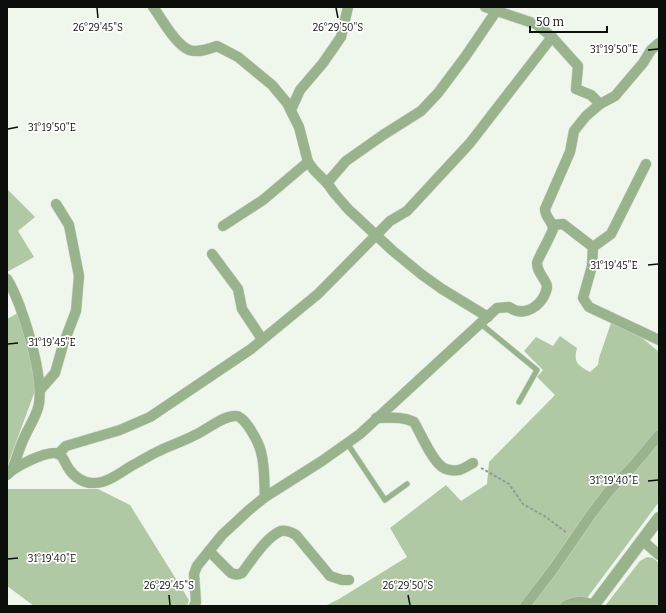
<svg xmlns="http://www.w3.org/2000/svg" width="666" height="613" viewBox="0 0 666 613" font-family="Bitter,serif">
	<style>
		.green { fill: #b0c9a4 }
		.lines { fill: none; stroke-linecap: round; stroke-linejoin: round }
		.service-casing { stroke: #cbd1c8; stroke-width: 6 }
		.minor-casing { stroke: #cbd1c8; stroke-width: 11 }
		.tertiary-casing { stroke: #cbd1c8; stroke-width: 13 }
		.path { stroke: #949992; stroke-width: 2; stroke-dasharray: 3 2; stroke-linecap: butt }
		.service { stroke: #99b38d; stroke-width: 5 }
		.minor { stroke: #99b38d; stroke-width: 10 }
		.tertiary { stroke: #99b38d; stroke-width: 12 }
		.ticks { fill: none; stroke: #0c0e0b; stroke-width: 1.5 }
		.ticks-label { font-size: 10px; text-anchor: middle; fill: #0c0e0b; stroke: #fff; stroke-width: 3.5; stroke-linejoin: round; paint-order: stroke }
	</style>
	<rect width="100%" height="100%" fill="#eff6ec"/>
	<g class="green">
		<polygon points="7,189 35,217 18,231 34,257 7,272"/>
		<polygon points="18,313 33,363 36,388 7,467 7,319"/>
		<path d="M611 323 641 337 659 352V502L581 606H325L339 599 407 557 390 528 446 485 461 501 487 484 489 462 555 395 537 377 543 370 524 351 536 337 553 346 560 336 577 348C573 363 578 365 590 372L598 365 599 358Z"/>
		<polygon points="8,489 98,489 130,505 189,600 187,606 34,606 7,586 7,498"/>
		<polygon points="647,557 653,558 659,563 659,606 605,606 640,561"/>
	</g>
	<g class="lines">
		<defs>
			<g id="service">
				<polyline points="481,324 537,370 519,402"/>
				<polyline points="347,443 385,500 407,484"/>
			</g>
			<g id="minor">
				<path d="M153 7C162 19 175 44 189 50 198 53 209 49 217 46L238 57 272 85 287 103 299 127 308 162 314 170 327 183 335 194 348 209 393 251 421 274 442 289 488 317"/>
				<polyline points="485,7 536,24 552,37 578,66 576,89 591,95 600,104"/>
				<polyline points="291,110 300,90 323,63 341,37 348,7"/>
				<polyline points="646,164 611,234 593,247 592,266 583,298 589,307 659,340"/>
				<polyline points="327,183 346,161 383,135 421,111 438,93 465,57 497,10"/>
				<polyline points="553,225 563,224 593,247"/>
				<polyline points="223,226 263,200 308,162"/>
				<polyline points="212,254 238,289 242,309 262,339"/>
				<path d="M7 279C22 302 46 381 38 408 35 418 28 429 24 438 19 449 16 460 12 470"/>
				<polyline points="40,390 55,373 63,345 76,311 79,276 69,225 56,204"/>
				<path d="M376 418C390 418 402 416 414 422 421 434 431 458 441 466 445 470 453 471 459 470 464 469 469 465 473 463"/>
				<polyline points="58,454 66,446 120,430 150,417 251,349 318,294 390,221 407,211 470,143 552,37"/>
				<path d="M7 475C14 467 48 449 59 454 64 457 65 464 69 469 74 477 85 484 94 483 108 483 121 472 133 465 141 461 150 455 159 451 171 445 184 441 195 435 207 430 223 415 236 416 245 416 259 443 261 452 265 466 264 482 265 497"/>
				<polyline points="642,540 659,555"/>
				<path d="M209 551 231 573C235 575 238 575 242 573 251 561 267 536 281 531 286 530 291 532 296 535L330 576 342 580H349"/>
				<path d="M194 606 196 602 194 574 197 566 222 535 249 510 265 497 322 461 360 434 497 308 509 307C521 316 535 310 543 298 545 294 547 291 547 286 545 278 537 273 537 263 537 260 551 236 553 229 553 221 545 218 545 209L570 152 574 131 586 116 600 104 615 96 643 63 651 50 659 43"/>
				<polyline points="525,606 554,568 592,513 609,491 634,465 659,435"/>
				<path d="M565 606C576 601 582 600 593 605"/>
			</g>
			<polyline id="tertiary" points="593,606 659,518"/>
		</defs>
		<use href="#service" class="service-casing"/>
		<use href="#minor" class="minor-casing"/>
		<use href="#tertiary" class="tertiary-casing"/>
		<polyline class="path" points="481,468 509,484 523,504 546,517 567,533"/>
		<use href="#service" class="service"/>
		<use href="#minor" class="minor"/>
		<use href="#tertiary" class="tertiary"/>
	</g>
	<path class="ticks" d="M97 8 98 18M336 8 338 18M648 50 658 49M8 129 18 127M648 265 658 264M8 344 18 343M648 481 658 480M8 559 18 558M169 595 170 605M408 595 410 605"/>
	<g class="ticks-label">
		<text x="98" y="31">26°29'45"S</text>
		<text x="338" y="31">26°29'50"S</text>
		<text x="614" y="53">31°19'50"E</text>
		<text x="52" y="131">31°19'50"E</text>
		<text x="614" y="269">31°19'45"E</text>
		<text x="52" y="346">31°19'45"E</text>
		<text x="614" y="484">31°19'40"E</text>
		<text x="52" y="562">31°19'40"E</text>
		<text x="169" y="589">26°29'45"S</text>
		<text x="408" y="589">26°29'50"S</text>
	</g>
	<rect width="666" height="613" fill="none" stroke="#0c0e0b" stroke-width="16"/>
	<path d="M530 26v6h77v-6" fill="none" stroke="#0c0e0b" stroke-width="2"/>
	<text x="536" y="26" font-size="12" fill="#0c0e0b" stroke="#ffffff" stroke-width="3" paint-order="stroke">50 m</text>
</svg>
